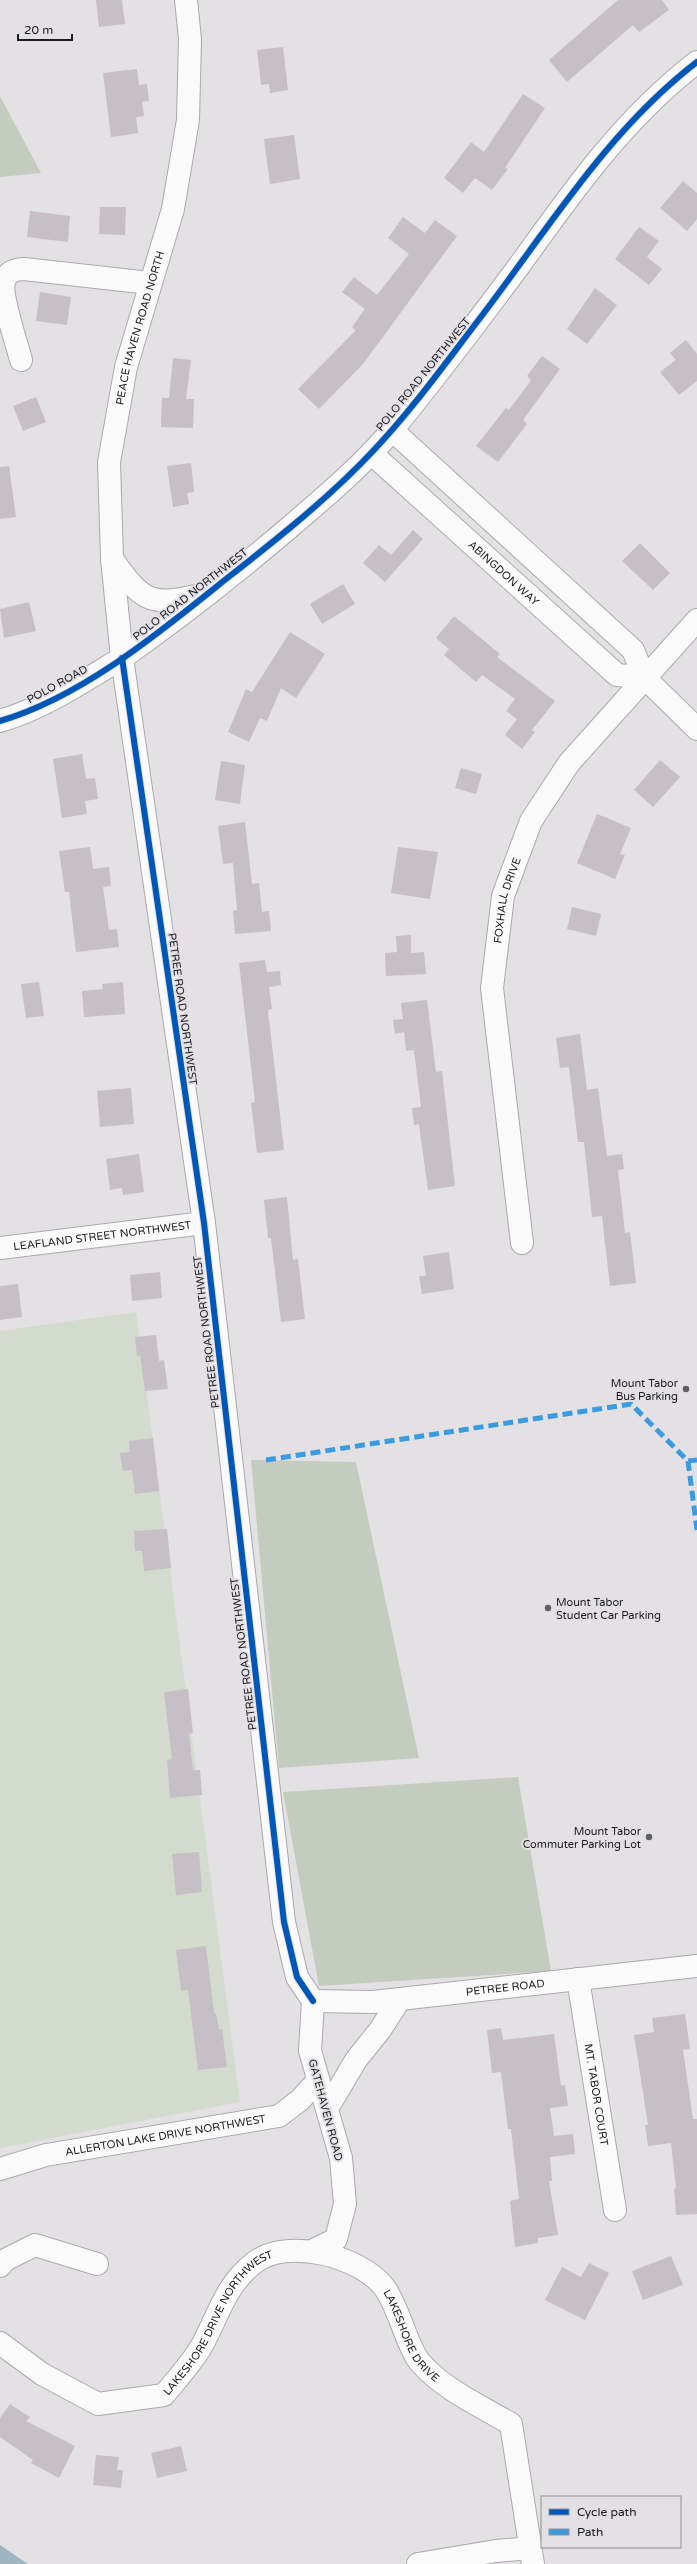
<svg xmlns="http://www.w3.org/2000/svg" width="697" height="2564" viewBox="0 0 697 2564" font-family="'Varela Round',sans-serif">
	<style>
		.green { fill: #d2dbcd }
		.forest { fill: #c3ccbe }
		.water { fill: #9fb5c2 }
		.building { fill: #c6bfc5 }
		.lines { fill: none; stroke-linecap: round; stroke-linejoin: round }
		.minor-casing { stroke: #aba9ac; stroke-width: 24 }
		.major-casing { stroke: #aba9ac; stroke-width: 24 }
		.minor { stroke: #fbfafb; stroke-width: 22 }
		.major { stroke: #fbfafb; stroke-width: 22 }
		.quiet { stroke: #3b9bdf; stroke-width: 5; stroke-dasharray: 10 5; stroke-linecap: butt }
		.cycleway-casing { stroke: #e3e0e5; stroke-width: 8 }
		.cycleway { stroke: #0057b8; stroke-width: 6 }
		.poi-dot { fill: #605f61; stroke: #e3e0e5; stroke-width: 1.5 }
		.labels { text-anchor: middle; stroke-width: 4; stroke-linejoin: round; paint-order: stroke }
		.street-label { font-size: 11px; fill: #1a191b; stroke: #e3e0e5 }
		.poi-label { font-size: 11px; fill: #1a191b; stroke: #e3e0e5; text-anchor: end }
	</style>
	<rect width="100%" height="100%" fill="#e3e1e4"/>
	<polygon class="green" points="136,1312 240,2102 0,2148 0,1331"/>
	<g class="forest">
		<polygon points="0,96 41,173 0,177"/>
		<polygon points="251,1460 356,1462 419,1758 279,1768"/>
		<polygon points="518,1777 551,1971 319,1986 283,1792"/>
	</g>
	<polygon class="water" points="0,2545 28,2564 0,2564"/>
	<g class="building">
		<polygon points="96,0 122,0 125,24 99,27"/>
		<polygon points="618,0 662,0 669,10 639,32 633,25 567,82 549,60"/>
		<polygon points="283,47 288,90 270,93 269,84 261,85 257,50"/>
		<polygon points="137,69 139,85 147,84 149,101 142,102 144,116 136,117 138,133 111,137 103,73"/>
		<polygon points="523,94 545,108 505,168 508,169 492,190 475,178 463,193 444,178 471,142 484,152"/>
		<polygon points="294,135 300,179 270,184 264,139"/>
		<polygon points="683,181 697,193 697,219 687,231 660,208"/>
		<polygon points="100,207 126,207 125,235 99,234"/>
		<polygon points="30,211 70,216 68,242 27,237"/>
		<polygon points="403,217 425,233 435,220 457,236 363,364 319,409 298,389 356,330 352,327 365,309 342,292 354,277 377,295 409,254 388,238"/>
		<polygon points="639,227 659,241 647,257 662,269 649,285 615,259"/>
		<polygon points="595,288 617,305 587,344 567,329"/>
		<polygon points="40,292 71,297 67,325 36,321"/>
		<polygon points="686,340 697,354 697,381 679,395 660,372 676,360 670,353"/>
		<polygon points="542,356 560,369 523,420 527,424 498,462 476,446 506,408 509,410 531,380 527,376"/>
		<polygon points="173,358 191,360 186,399 194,399 193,428 161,427 162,398 169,398"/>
		<polygon points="36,397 46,422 23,431 13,406"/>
		<polygon points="191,463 194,492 187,493 189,504 173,507 167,466"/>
		<polygon points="9,466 16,517 0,519 0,467"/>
		<polygon points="413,530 423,539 385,582 363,563 379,545 391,555"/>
		<polygon points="640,543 670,573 653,590 622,561"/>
		<polygon points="343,584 355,604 322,624 310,604"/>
		<polygon points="29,602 36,631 4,638 0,609"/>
		<polygon points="454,616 500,654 497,657 555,701 532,730 535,732 522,749 505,735 517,719 506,711 515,699 482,675 476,682 444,655 449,649 436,638"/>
		<polygon points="290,632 325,654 296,698 281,688 267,721 260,718 249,742 228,732 246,689 252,692"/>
		<polygon points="82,754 86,779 95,778 98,799 85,801 87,814 62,818 53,759"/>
		<polygon points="660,760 680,777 653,807 634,790"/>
		<polygon points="221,761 245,765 240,804 215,800"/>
		<polygon points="461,768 482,774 476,794 455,788"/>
		<polygon points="597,814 631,828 620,854 625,855 615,879 577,863"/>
		<polygon points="245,822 252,884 259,883 262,912 269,911 271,931 235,934 233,911 237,910 233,863 223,864 218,826"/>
		<polygon points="90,847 93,869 109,867 111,886 103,887 109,930 117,929 119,947 76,952 69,892 65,892 59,851"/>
		<polygon points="398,847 438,852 430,899 391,893"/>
		<polygon points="572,907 601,914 596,936 567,929"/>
		<polygon points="411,935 411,953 424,952 426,974 386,976 385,953 397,952 396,936"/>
		<polygon points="265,960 267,972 280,971 281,985 269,987 272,1009 268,1010 284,1150 257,1153 251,1103 255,1102 239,963"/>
		<polygon points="39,982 44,1016 26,1018 21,984"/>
		<polygon points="123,982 125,1014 84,1017 82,991 103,989 102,984"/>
		<polygon points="427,1000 436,1072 442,1071 455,1186 428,1190 419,1124 414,1125 412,1108 421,1107 414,1050 406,1051 404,1032 395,1034 393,1020 403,1019 401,1003"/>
		<polygon points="580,1034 587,1090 598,1088 607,1156 622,1154 624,1169 618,1170 625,1233 630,1232 636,1283 610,1286 602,1216 592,1217 584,1142 578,1142 569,1067 560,1068 556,1038"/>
		<polygon points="131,1088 134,1124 100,1127 97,1091"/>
		<polygon points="139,1154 144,1192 123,1195 122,1188 110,1190 106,1159"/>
		<polygon points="287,1197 293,1260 298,1259 305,1319 281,1322 271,1238 268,1238 264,1200"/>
		<polygon points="449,1252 454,1289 422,1294 419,1276 426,1276 423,1256"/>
		<polygon points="160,1272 162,1298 132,1301 130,1275"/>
		<polygon points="18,1284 22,1317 0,1320 0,1286"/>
		<polygon points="156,1335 159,1361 164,1360 168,1389 145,1391 140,1355 137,1356 135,1337"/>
		<polygon points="153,1438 159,1491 135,1494 132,1470 123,1471 120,1453 130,1452 129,1441"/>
		<polygon points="167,1529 171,1568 144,1571 142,1551 135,1551 134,1531"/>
		<polygon points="188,1689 193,1733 189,1734 193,1770 200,1770 202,1795 170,1798 167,1760 172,1759 164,1692"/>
		<polygon points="199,1852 202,1892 176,1895 172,1854"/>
		<polygon points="206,1946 214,2013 216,2013 219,2029 222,2029 227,2067 198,2070 188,1990 181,1991 176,1950"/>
		<polygon points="685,2014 690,2049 683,2050 693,2119 697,2119 697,2214 676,2215 674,2189 676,2188 671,2143 648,2146 645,2125 648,2125 634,2035 654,2032 652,2018"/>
		<polygon points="501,2028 503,2040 554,2034 561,2086 565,2085 568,2106 550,2108 554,2136 573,2134 575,2154 550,2157 552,2181 549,2181 558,2235 538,2238 538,2243 515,2247 510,2201 519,2199 511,2129 508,2129 501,2072 492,2073 487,2030"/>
		<polygon points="671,2256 683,2285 643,2300 632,2271"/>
		<polygon points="589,2263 609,2273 585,2320 545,2300 562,2267 581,2277"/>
		<polygon points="10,2404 30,2417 26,2421 75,2446 59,2478 31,2463 33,2460 0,2437 0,2418"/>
		<polygon points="181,2446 187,2471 157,2478 151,2453"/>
		<polygon points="96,2455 119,2457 117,2470 123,2470 121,2488 93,2485"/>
	</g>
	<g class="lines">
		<defs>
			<g id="minor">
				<path d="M21 360C17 344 0 295 4 281 7 272 16 269 24 269L150 283"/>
				<polyline points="392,430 633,650 644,677 697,729"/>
				<path id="s1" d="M371 453 617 675 644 677"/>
				<path id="s2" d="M522 1243 492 988 503 896 531 821 569 763 697 620"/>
				<path id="s3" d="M0 1248 204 1223"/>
				<path id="s4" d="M578 1979 615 2210"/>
				<path d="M313 2001 297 1977 284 1922 204 1223 122 658C180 617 236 573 290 527 326 496 363 465 393 429 437 376 478 321 519 266 572 192 624 118 697 62"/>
				<path id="s5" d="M313 2001 373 2002 697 1966"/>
				<polyline points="327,2109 356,2060 380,2030 400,1999"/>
				<path id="s6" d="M0 2169 46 2155 279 2116 300 2100 318 2080"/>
				<polyline points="312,2251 336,2239 345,2204 341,2158 310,2051 313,2001"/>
				<polyline points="0,2266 5,2260 35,2245 97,2264"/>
				<path id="s7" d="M0 2343 42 2374 98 2404 164 2395C176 2380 191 2364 201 2347 218 2317 225 2285 254 2263 286 2237 360 2256 384 2287 399 2307 406 2344 419 2361 442 2389 481 2406 511 2424L533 2564"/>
				<polyline points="418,2564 496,2551 531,2548"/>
			</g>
			<g id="major">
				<path d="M113 560C146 608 155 605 209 593"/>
				<path id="s8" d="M0 721C44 708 82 682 122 658L112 559 109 462 126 367 173 209 188 120 190 39 186 0"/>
			</g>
		</defs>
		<use href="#minor" class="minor-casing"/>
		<use href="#major" class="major-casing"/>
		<use href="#minor" class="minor"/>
		<use href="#major" class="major"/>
		<g class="quiet">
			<polyline points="266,1460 631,1404 688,1461 697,1460"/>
			<polyline points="688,1461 697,1530"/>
		</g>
		<defs>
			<g id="cycleway">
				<polyline points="122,658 204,1223 284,1922 297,1977 313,2001"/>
				<path d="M0 721C82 697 160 632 226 579 277 539 329 498 373 451 411 411 444 365 477 322 547 231 606 132 697 62"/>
			</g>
		</defs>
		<use href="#cycleway" class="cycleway-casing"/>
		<use href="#cycleway" class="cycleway"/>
	</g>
	<g class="poi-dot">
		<circle cx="686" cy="1389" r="4"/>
		<circle cx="548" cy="1608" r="4"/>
		<circle cx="649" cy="1837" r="4"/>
	</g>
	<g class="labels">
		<g class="street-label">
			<text dy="4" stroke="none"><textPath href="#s8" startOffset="472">PEACE HAVEN ROAD NORTH</textPath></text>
			<text transform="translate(423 374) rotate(-51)" y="4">POLO ROAD NORTHWEST</text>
			<text dy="4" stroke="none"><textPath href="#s1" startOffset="179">ABINGDON WAY</textPath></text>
			<text transform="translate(190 594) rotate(-38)" y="4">POLO ROAD NORTHWEST</text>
			<text transform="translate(57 684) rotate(-29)" y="4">POLO ROAD</text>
			<text dy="4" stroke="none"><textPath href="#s2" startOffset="346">FOXHALL DRIVE</textPath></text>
			<text transform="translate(183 1009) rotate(82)" y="4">PETREE ROAD NORTHWEST</text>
			<text dy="4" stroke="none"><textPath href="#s3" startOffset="103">LEAFLAND STREET NORTHWEST</textPath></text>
			<text transform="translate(206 1332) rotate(-97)" y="4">PETREE ROAD NORTHWEST</text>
			<text transform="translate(243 1654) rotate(-97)" y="4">PETREE ROAD NORTHWEST</text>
			<text dy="4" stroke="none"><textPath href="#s5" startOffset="193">PETREE ROAD</textPath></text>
			<text dy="4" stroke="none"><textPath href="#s4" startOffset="117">MT. TABOR COURT</textPath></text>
			<text transform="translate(326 2110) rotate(75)" y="4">GATEHAVEN ROAD</text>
			<text dy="4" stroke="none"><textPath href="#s6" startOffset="169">ALLERTON LAKE DRIVE NORTHWEST</textPath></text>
			<text dy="4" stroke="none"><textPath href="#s7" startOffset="274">LAKESHORE DRIVE NORTHWEST</textPath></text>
			<text dy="4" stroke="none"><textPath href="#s7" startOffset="542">LAKESHORE DRIVE</textPath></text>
		</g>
		<g class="poi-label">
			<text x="678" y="1387">Mount Tabor<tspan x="678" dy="13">Bus Parking</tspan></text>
			<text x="556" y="1606" text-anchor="start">Mount Tabor<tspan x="556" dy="13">Student Car Parking</tspan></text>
			<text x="641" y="1835">Mount Tabor<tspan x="641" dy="13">Commuter Parking Lot</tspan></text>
		</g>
	</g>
	<rect x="541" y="2496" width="140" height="52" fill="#e3e0e5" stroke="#939094"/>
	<rect x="549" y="2509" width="20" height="6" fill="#0057b8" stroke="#939094"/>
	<text x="577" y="2516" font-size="12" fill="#1a191b">Cycle path</text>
	<rect x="549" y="2529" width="20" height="6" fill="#3b9bdf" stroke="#939094"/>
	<text x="577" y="2536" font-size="12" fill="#1a191b">Path</text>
	<path d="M18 34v6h54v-6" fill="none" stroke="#1a191b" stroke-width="2"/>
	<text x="24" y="34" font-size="12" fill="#1a191b" stroke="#e3e0e5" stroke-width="3" paint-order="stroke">20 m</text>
</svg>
